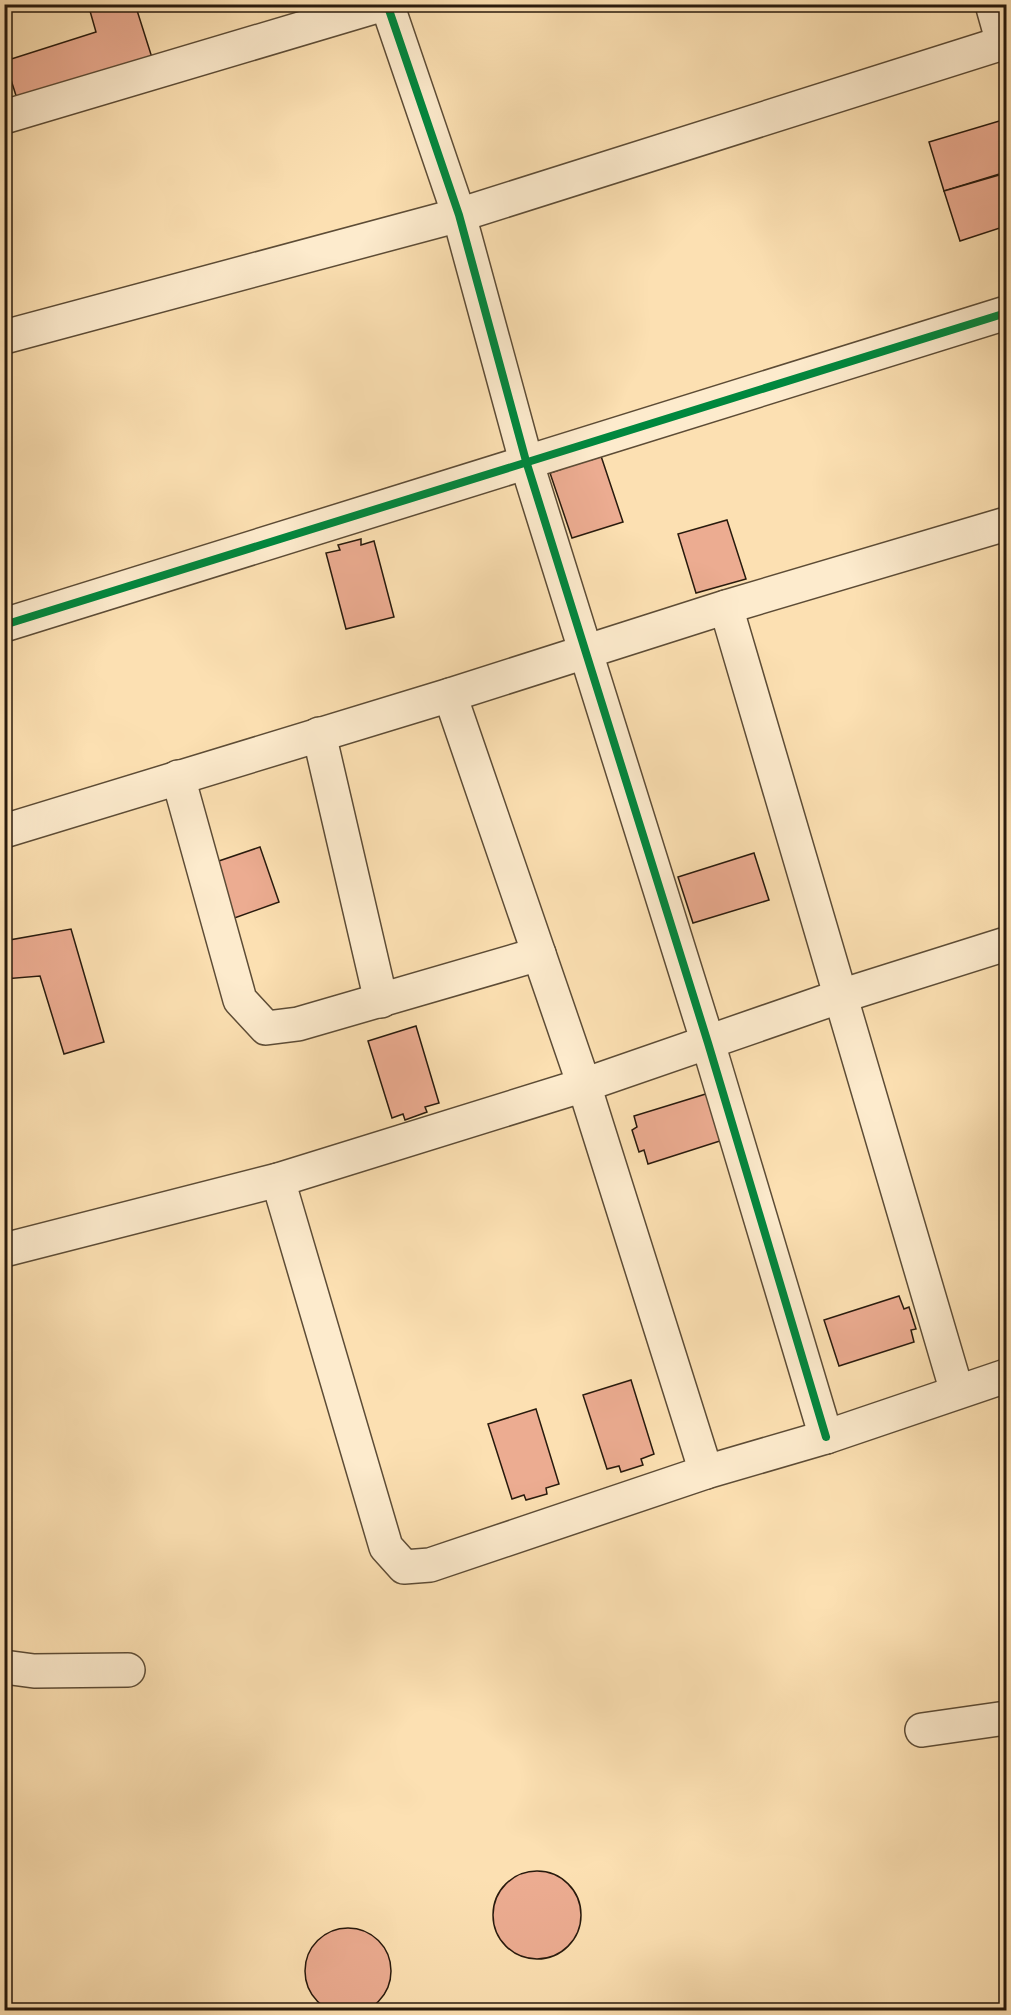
<svg xmlns="http://www.w3.org/2000/svg" width="1011" height="2015" viewBox="0 0 1011 2015" font-family="'IM FELL DW Pica',serif">
	<style>
		.building { fill: #ecac91; stroke: #281a0d; stroke-width: 1.5 }
		.lines { fill: none; stroke-linecap: round; stroke-linejoin: round }
		.minor-casing { stroke: #5d4c36; stroke-width: 36 }
		.minor { stroke: #fdebcd; stroke-width: 33 }
		.cycleway-casing { stroke: #fdebcd; stroke-width: 11 }
		.cycleway { stroke: #00873e; stroke-width: 8 }
	</style>
	<rect width="100%" height="100%" fill="#fce0b2"/>
	<filter id="stains"><feTurbulence type="fractalNoise" baseFrequency=".00333" numOctaves="4"/><feColorMatrix values="0 0 0 0 .2 0 0 0 0 .09 0 0 0 0 .02 0 0 0 .5 -.17"/></filter>
	<radialGradient id="worn" r=".72"><stop offset=".6" stop-color="#630" stop-opacity="0"/><stop offset="1" stop-color="#630" stop-opacity=".3"/></radialGradient>
	<g class="building">
		<polygon points="88,4 135,4 154,64 19,105 5,61 96,32"/>
		<polygon points="1006,119 1006,172 944,191 929,142"/>
		<polygon points="1006,173 1006,226 960,241 944,191"/>
		<polygon points="588,454 591,460 601,456 623,522 572,538 550,473 562,469 560,464"/>
		<polygon points="727,520 746,579 696,593 678,534"/>
		<polygon points="361,539 361,545 374,541 394,617 346,629 326,553 340,550 338,545"/>
		<polygon points="260,847 279,902 226,921 207,865"/>
		<polygon points="754,853 769,900 693,923 678,877"/>
		<polygon points="71,929 104,1042 64,1054 40,976 4,979 4,941"/>
		<polygon points="416,1026 439,1103 425,1107 427,1112 405,1120 403,1114 392,1118 368,1041"/>
		<polygon points="709,1093 723,1140 648,1164 644,1150 639,1152 632,1130 637,1127 634,1116"/>
		<polygon points="899,1296 904,1309 909,1307 916,1329 911,1330 914,1342 839,1366 824,1320"/>
		<polygon points="631,1380 654,1454 641,1459 643,1465 621,1472 619,1466 607,1469 583,1395"/>
		<polygon points="536,1409 559,1484 546,1488 547,1494 526,1500 524,1495 512,1499 488,1424"/>
		<circle cx="537" cy="1915" r="44"/>
		<circle cx="348" cy="1971" r="43"/>
	</g>
	<g class="lines">
		<defs>
			<g id="minor">
				<polyline points="387,4 459,215 526,461 708,1043 826,1437"/>
				<polyline points="992,4 1003,43"/>
				<polyline points="4,117 384,4"/>
				<polyline points="4,337 459,215 1006,42"/>
				<polyline points="726,607 957,1392"/>
				<polyline points="4,625 1006,313"/>
				<polyline points="450,695 584,1085 706,1472"/>
				<polyline points="319,734 381,1001"/>
				<polyline points="178,777 240,1000 266,1028 298,1024 539,954"/>
				<polyline points="4,831 450,695 726,607 1006,524"/>
				<polyline points="278,1180 386,1547 404,1567 430,1565 706,1472 826,1437 1006,1376"/>
				<polyline points="4,1250 278,1180 584,1085 841,996 1006,944"/>
				<polyline points="4,1667 34,1671 128,1670"/>
				<polyline points="922,1730 1006,1718"/>
			</g>
		</defs>
		<use href="#minor" class="minor-casing"/>
		<use href="#minor" class="minor"/>
		<defs>
			<g id="cycleway">
				<polyline points="387,4 459,215 526,461 708,1043 826,1437"/>
				<polyline points="4,625 1006,313"/>
			</g>
		</defs>
		<use href="#cycleway" class="cycleway-casing"/>
		<use href="#cycleway" class="cycleway"/>
	</g>
	<rect width="1011" height="2015" fill="none" stroke="#fce0b2" stroke-width="24"/>
	<rect x="6" y="6" width="999" height="2003" fill="none" stroke="#281a0d" stroke-width="3"/>
	<rect x="12" y="12" width="987" height="1991" fill="none" stroke="#281a0d" stroke-width="1.5"/>
	<rect width="100%" height="100%" filter="url(#stains)"/>
	<rect width="100%" height="100%" fill="url(#worn)"/>
</svg>
